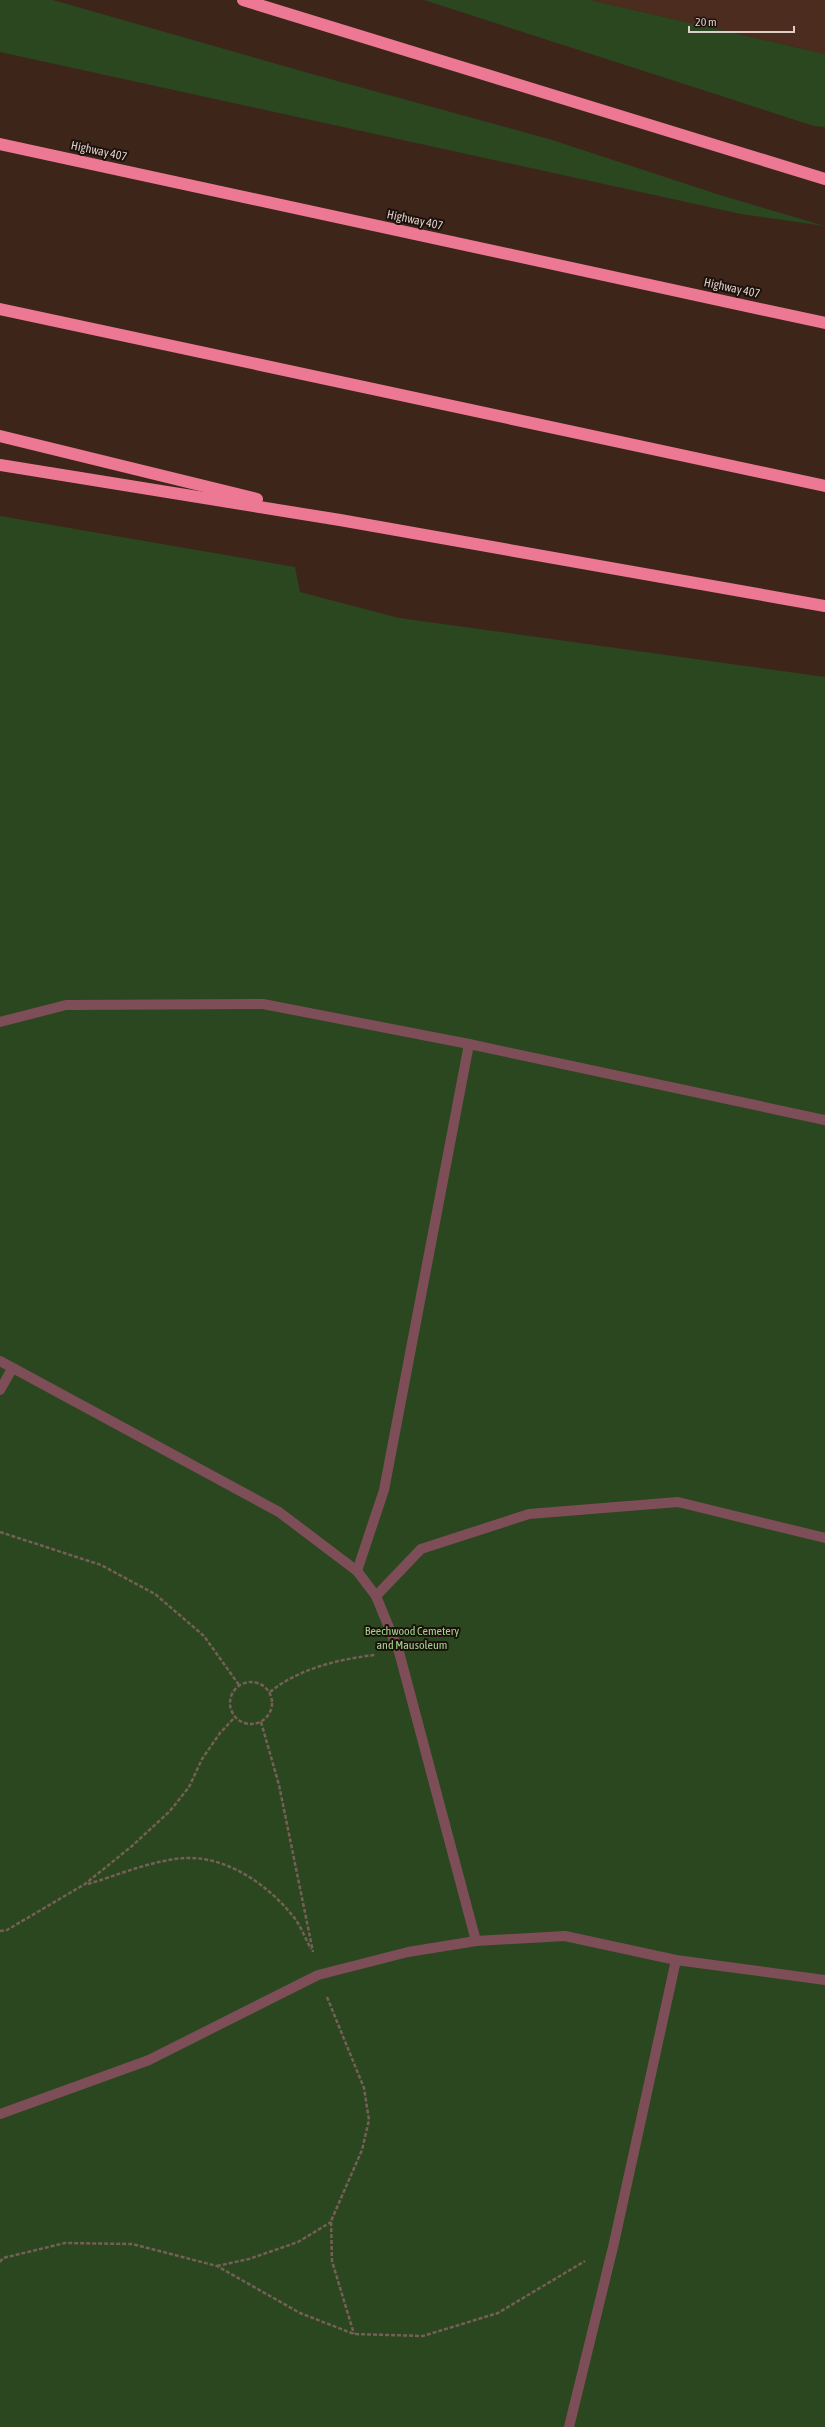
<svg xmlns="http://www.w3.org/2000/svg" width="825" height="2427" viewBox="0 0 825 2427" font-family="'Asap Condensed',sans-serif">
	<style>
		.built { fill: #4b2c1f }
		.green { fill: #2b471f }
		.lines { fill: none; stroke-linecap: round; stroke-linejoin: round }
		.path { stroke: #755f56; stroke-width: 2.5; stroke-dasharray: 4 2; stroke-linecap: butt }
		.service { stroke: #7e4e58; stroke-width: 10 }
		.motorway { stroke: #ed7893; stroke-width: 12 }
		.labels { text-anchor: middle; stroke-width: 4; stroke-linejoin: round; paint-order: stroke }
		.street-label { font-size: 12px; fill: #dfcec8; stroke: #1c110c }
		.park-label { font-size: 12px; fill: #9fd68b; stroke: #1c110c }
	</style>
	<rect width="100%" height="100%" fill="#3d251a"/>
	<polygon class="built" points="590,0 825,0 825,54"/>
	<g class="green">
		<polygon points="0,0 53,0 312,74 549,139 723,196 825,226 741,214 0,52"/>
		<polygon points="424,0 590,0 825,54 825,127 814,126"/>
		<polygon points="0,516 295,567 300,592 399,618 825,677 825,2427 0,2427"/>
	</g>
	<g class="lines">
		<g class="path">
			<polyline points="0,1532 101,1565 155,1594 204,1636 239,1685"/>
			<circle cx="251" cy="1703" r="21"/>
			<path d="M270 1692C298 1669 339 1659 375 1655"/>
			<polyline points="261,1722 279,1785 313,1952"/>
			<path d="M88 1884C118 1875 153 1860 185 1858 226 1856 267 1884 292 1915 300 1924 305 1938 311 1949"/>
			<polyline points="0,1931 7,1930 85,1884 132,1846 170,1811 189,1787 202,1759 220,1733 235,1717"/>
			<polyline points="327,1997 364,2088 369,2120 362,2150 331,2221 332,2261 354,2334"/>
			<polyline points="0,2262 3,2258 65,2243 132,2244 217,2266 300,2313 354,2334 423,2336 498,2313 585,2261"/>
			<polyline points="217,2266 249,2259 298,2242 331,2222"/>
		</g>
		<g class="service">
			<polyline points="0,1022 66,1005 263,1004 469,1044 825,1120"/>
			<polyline points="0,1361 279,1512 357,1571 376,1596 399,1652 476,1941"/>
			<polyline points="0,1390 12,1369"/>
			<polyline points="357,1571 384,1490 469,1044"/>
			<polyline points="376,1596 421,1549 529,1514 678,1502 825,1538"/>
			<polyline points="0,2114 149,2060 318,1975 408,1952 476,1941 565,1936 676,1960 825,1980"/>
			<polyline points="569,2427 614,2243 676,1960"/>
		</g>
		<g class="motorway">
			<polyline points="243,0 825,179"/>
			<polyline points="0,144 825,323"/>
			<polyline points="0,309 825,486"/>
			<polyline points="0,436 257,499"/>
			<polyline points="0,465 340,520 825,606"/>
		</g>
	</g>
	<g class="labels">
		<g class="street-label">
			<text transform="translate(99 151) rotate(12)" y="4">Highway 407</text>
			<text transform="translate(415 220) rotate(12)" y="4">Highway 407</text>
			<text transform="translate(732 288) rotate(12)" y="4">Highway 407</text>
		</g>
		<g class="park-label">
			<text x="412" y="1635">Beechwood Cemetery<tspan x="412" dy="14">and Mausoleum</tspan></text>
		</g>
	</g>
	<path d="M689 26v6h105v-6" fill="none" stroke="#dfcec8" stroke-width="2"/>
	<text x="695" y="26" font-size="12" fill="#dfcec8" stroke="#1c110c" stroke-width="3" paint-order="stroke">20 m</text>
</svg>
